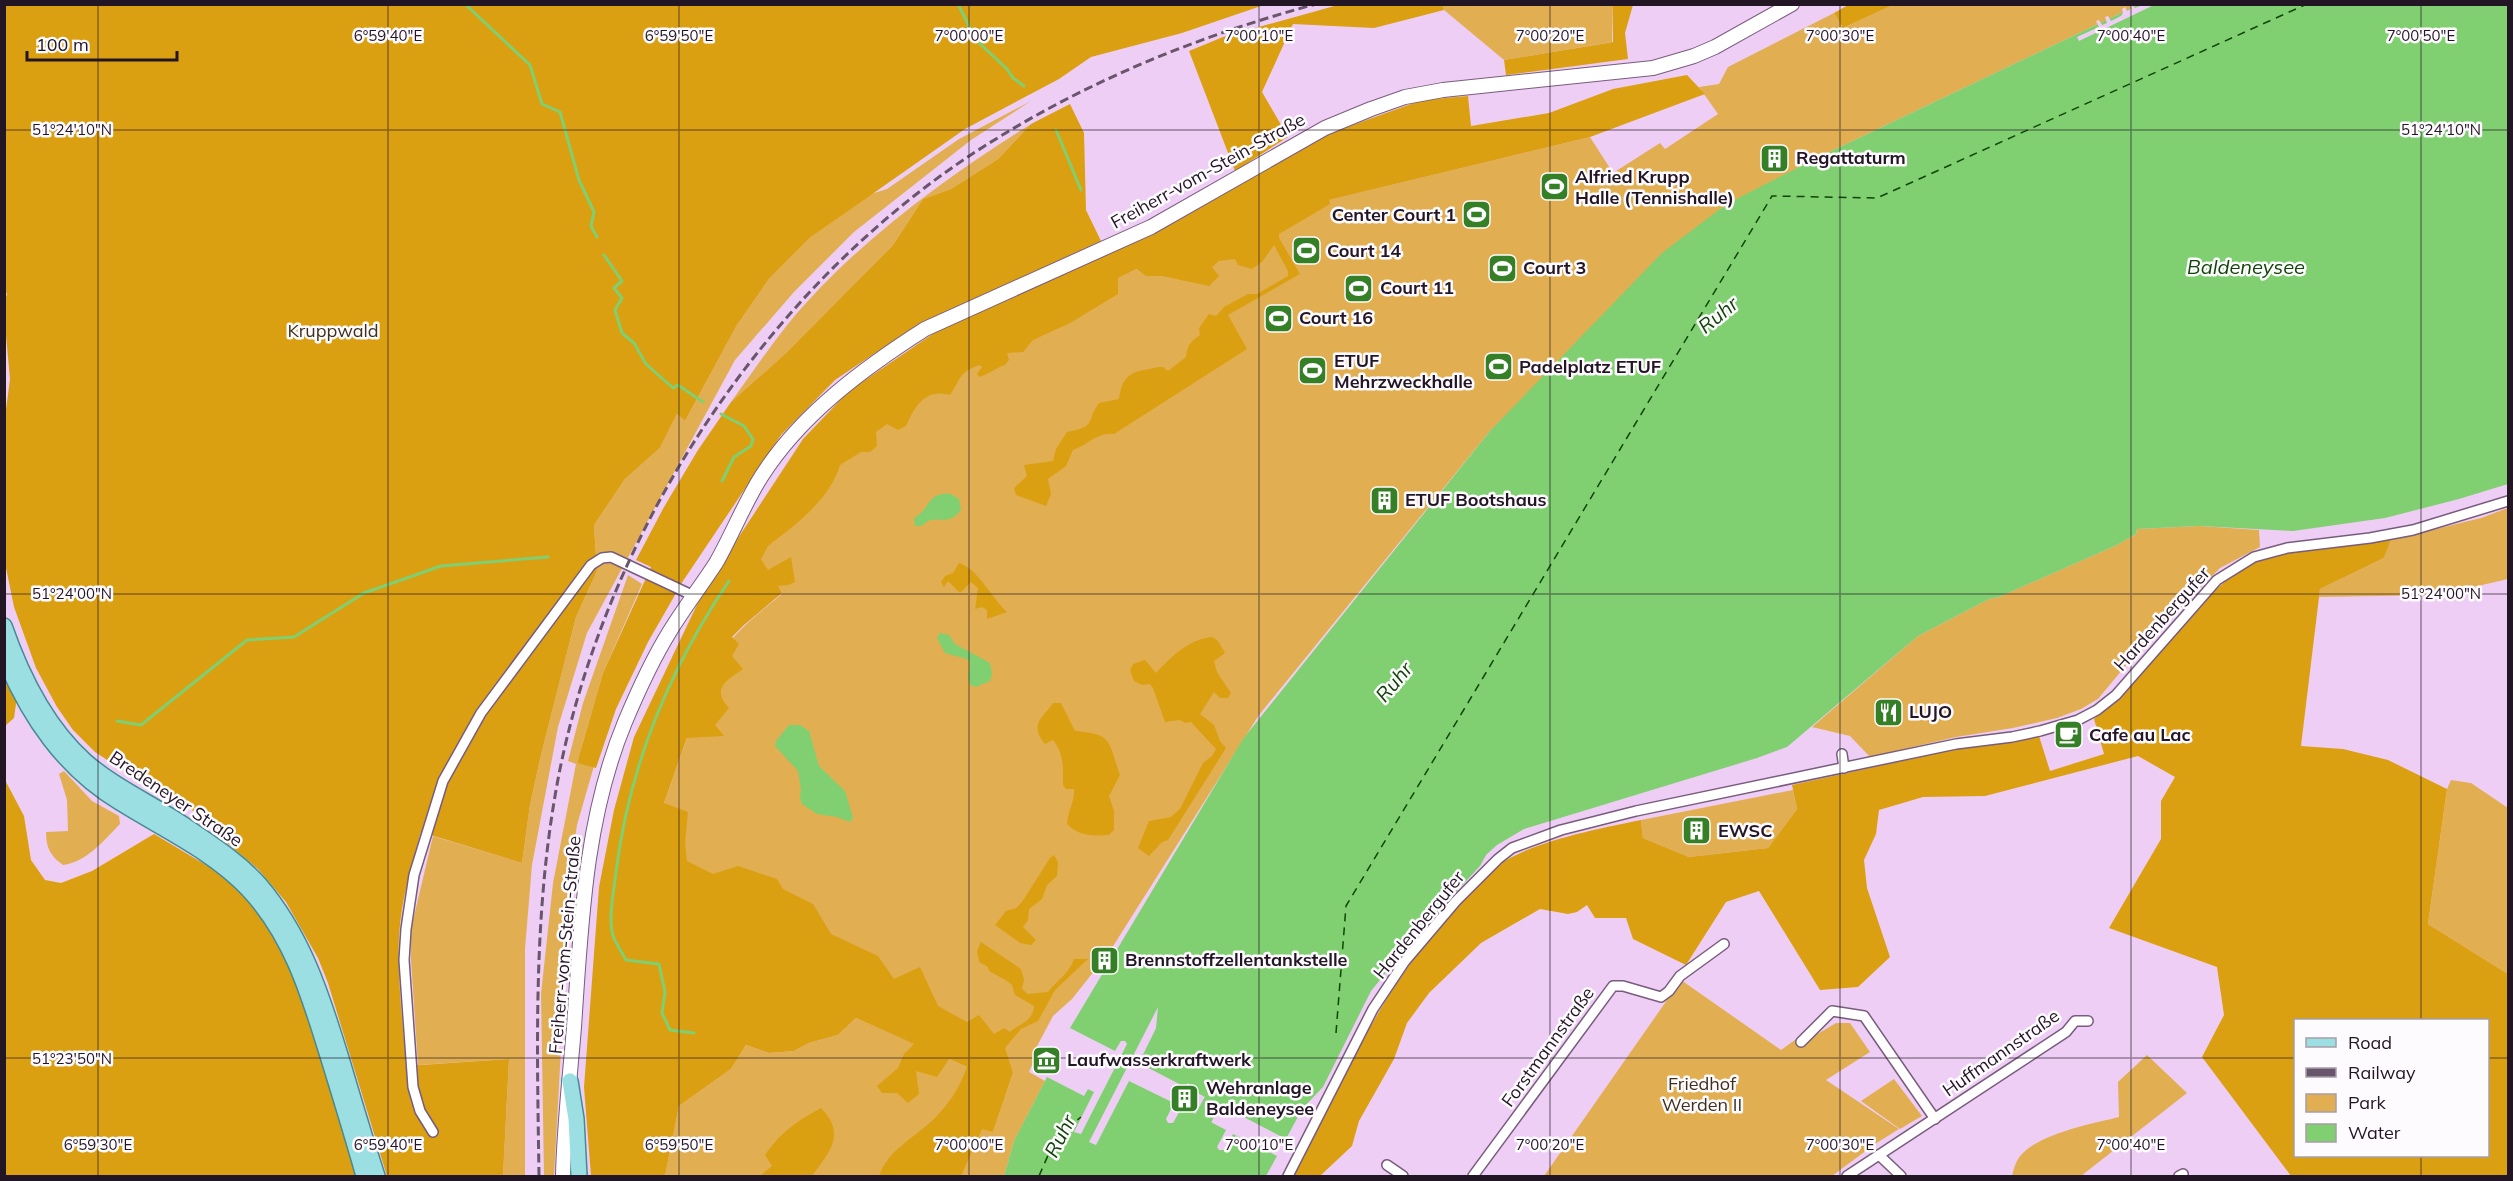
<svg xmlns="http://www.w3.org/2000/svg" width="2513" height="1181" viewBox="0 0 2513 1181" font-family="Mulish,sans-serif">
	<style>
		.green { fill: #e1af52 }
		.forest { fill: #db9f12; fill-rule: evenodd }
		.water { fill: #80cf71 }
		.pier { fill: #efcef5 }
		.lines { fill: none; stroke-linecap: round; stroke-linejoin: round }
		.stream { stroke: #80cf71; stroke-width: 3 }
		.river { stroke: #80cf71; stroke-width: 18 }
		.ferry { stroke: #104605; stroke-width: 1.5; stroke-dasharray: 8 6; stroke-linecap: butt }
		.minor-casing { stroke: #785c7d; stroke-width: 12 }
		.secondary-casing { stroke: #785c7d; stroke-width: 16 }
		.primary-casing { stroke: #458a94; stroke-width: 18 }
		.minor { stroke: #fff; stroke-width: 9 }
		.secondary { stroke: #fff; stroke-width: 14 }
		.primary { stroke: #9bdfe3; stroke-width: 15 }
		.rail { stroke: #69566c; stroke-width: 3; stroke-dasharray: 9 4.5; stroke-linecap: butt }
		.ticks { fill: none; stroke: #221624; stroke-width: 1.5; stroke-opacity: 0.45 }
		.labels { text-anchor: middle; stroke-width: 5; stroke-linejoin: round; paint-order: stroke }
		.poi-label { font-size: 18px; font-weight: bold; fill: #221624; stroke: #fefbff; text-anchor: start }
		.street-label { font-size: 18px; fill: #221624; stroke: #fefbff }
		.park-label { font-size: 18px; fill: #3d311d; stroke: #fefbff }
		.water-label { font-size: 20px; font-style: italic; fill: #104605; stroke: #fefbff }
		.ticks-label { font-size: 15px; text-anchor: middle; fill: #221624; stroke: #fefbff; stroke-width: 5; stroke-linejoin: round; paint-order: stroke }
	</style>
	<rect width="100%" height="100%" fill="#efcef5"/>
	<g class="green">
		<polygon points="1443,5 1613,5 1612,42 1504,60 1444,10"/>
		<path d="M1893 5H2138L1817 158 1720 209 1490 431 1259 715 1110 951 1072 999 1053 1016 1035 1050V1058L1029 1072 1045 1081 1014 1141 1004 1176H665L679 1106 731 1069 746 1045 769 1053 794 1051 809 1043 838 1035 856 1018 976 1071 993 1132 1013 1073 669 908 664 803 714 663C732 634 756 615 782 594L754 548 853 443 1084 293 1164 257 1283 211 1590 137 1613 173 1660 143 1665 149 1718 114 1699 87 1719 84 1728 67 1834 13 1843 28Z"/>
		<polygon points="1031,101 971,140 854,232 794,292 735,360 587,633 558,727 532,865 525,949 525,1176 503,1176 509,1059 418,1065 411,960 411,929 433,836 522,863 530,805 541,755 576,617 597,571 594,525 625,479 660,448 677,414 685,421 737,325 769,279 811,237 871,194 887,189 959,139"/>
		<path d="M1031 124 998 159 951 189 923 199 893 245 786 353 731 402C750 376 768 349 788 324 853 245 944 178 1031 124Z"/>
		<polygon points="2508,508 2508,579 2439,595 2319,597 2320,589 2384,558 2391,540 2481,518"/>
		<polygon points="2199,526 2259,530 2260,547 2220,568 2137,652 2098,699 2081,709 2057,718 2013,728 1956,737 1870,757 1850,736 1812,727 1918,636 1989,599 1999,597 2117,545 2136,534 2137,529"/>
		<polygon points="628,575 642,584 603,673 577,763 594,766 577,825 568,887 557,1047 561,1049 554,1176 544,1176 541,994 553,883 576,764 568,761 583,703"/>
		<path d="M64 771 92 801 119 816 120 824C104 840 87 862 63 865 50 856 46 847 46 832L68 831 67 800 59 774Z"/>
		<polygon points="2451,780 2471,783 2508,808 2508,974 2428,924 2447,789"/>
		<polygon points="1793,790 1797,809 1768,848 1689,857 1643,838 1641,820"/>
		<polygon points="1681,980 1781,1050 1799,1037 1804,1042 1836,1023 1850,1023 1870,1052 1826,1080 1899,1129 1875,1144 1832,1176 1544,1176"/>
		<path d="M2147 1055 2187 1093 2081 1176H2012C2013 1172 2014 1167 2016 1163 2028 1135 2092 1124 2119 1117L2118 1082Z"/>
		<polygon points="1894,1079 1922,1116 1900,1129 1861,1101"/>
	</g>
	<g class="forest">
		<polygon points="1850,4 1893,4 1893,5 1843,28 1834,13"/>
		<path d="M5 5H1264L1182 33 1091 57 1059 79 965 129 811 237 769 279 737 325 685 421 677 414 660 448 625 479 594 525 597 571 576 617 541 755 530 805 522 863 421 832C411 866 401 901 399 936 397 979 403 1023 406 1066L509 1059 503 1176H387L328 983 318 958 286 902 258 869 221 838 197 813 130 775 95 752 73 730 57 707 36 668 14 607 5 563 4 425 10 379 5 325V297L7 295 5 288Z"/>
		<polygon points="1443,5 1444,10 1374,28 1293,24 1262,92 1288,137 1235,171 1189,51 1223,37 1338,5"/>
		<polygon points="1613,5 1633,5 1625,33 1628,59 1506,75 1504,60 1613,42"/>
		<path d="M1687 75 1705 94 1590 137 1329 200 1330 204 1279 234V238L1300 274 1228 315 1247 349 1114 434C1097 432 1088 445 1073 450L1066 466 1048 479 1051 494 1046 506 1016 495 1014 488 1027 476 1024 465 1053 461 1056 449 1067 432C1098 426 1085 422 1099 403L1119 399C1123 371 1134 372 1159 367H1163L1168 371 1186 357C1187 346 1190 342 1200 335L1199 328 1209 314 1216 316 1224 307 1248 294H1257L1288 276V271L1274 245 1262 262 1252 269 1238 265 1235 259 1219 261 1212 267 1219 276 1209 286 1162 276H1146L1137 269 1118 278V294L1070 323 1033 340 1023 352 1007 353 1009 360 1005 365C995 368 990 374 979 377L977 374 982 367 979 365C958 373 961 379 950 395 925 388 915 406 906 426L898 430 887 424 876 432 877 446 870 452H861L840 465C829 501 796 524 768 546L761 559 768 570 791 557 795 582 788 585 778 586 782 593 744 625 732 637 739 644 732 656 743 669C726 681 711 688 729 708L715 725 724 736 687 738 664 803 688 812 685 843 687 861 713 874 738 866 777 879 783 889 813 904 831 934 878 956 894 979 920 967 938 1006 967 1022 979 1015 994 1034 1004 1028 1010 1032C1020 1023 1033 1022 1034 1006L1015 995 1012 985 1007 981 989 971 988 967 979 962 977 951 981 942 1021 969 1024 980 1022 989 1028 994 1048 992C1057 980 1069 974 1074 959H1088L1055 990 1038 1021 1021 1029 1005 1048 1013 1073 993 1132 982 1129 961 1176H879C888 1150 914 1138 934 1119 949 1104 960 1087 967 1067L949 1059 937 1077 916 1071 919 1094 908 1103 897 1093H882L877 1086 898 1068 904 1054 914 1044 856 1018 838 1035 809 1043 794 1051 769 1053 746 1045 731 1069 679 1106 665 1176H591L584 1087 599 887 614 810 634 737 704 590 803 439 849 391 937 331 1328 134 1422 100 1468 96 1471 126 1549 113 1613 89Z"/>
		<polygon points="1070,104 1084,133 1086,210 1101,241 917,325 835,380 781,435 683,581 648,642 616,709 596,768 577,763 603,673 651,567 636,560 664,507 698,450 731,402 786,353 893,245 923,199 951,189 998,159 1031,124"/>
		<path d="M2391 540 2384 558 2320 589 2301 746 2343 749 2388 760 2447 789 2428 924 2508 974V1176H2291L2202 1057 2224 1015 2217 967 2109 928 2161 839V801L2175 777 2138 756 1985 796 1923 797 1879 810 1876 834 1864 860 1867 888 1890 957 1858 987 1820 990 1759 891 1726 902 1686 965 1633 939 1626 918H1595L1587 905 1577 912 1568 914 1540 909 1481 943 1429 993 1407 1023 1394 1059 1359 1121 1352 1146 1320 1176H1294C1347 1074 1386 973 1473 892 1484 881 1496 865 1510 858 1545 839 1602 828 1641 820L1643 838 1689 857 1768 848 1797 809 1792 785 1957 749 2012 742 2039 736 2050 771 2104 754 2094 719C2132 687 2162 646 2197 610 2214 592 2229 574 2252 563 2286 547 2353 546 2391 540ZM2296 1020H2488V1156H2296Z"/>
		<path d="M959 563C977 568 992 598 1007 612L987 619V610L982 607 975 609 978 588 971 582 960 593 948 581 944 587 941 582 945 576 953 573Z"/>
		<path d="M1212 637 1218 641 1225 653 1214 661 1217 672 1231 693 1228 698H1220L1214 692 1200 714 1214 725 1220 741 1226 748 1168 840 1162 842 1149 856 1138 848 1149 821 1171 817 1180 809 1203 763 1212 756 1216 749 1191 722 1185 723 1180 720 1165 722 1153 688 1150 684 1142 685 1134 681 1130 670 1133 664 1145 660 1156 673C1171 657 1189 639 1212 637Z"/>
		<polygon points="4,671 17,697 14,718 5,726"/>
		<path d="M1053 703H1061L1075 731C1114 734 1108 742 1120 775L1109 796 1114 811V830L1109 835C1092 836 1079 836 1067 824 1068 811 1075 801 1074 789H1066L1063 785C1063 767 1064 754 1053 740L1045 744C1029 724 1042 719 1053 703Z"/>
		<polygon points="4,778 24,816 31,860 45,880 61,883 92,871 154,834 226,877 253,902 293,968 359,1176 5,1176"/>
		<polygon points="1054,855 1058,862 1057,876 1047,885 1042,899 1029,909 1028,920 1023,927 1036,940 1031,945 1020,943 995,925 1006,911 1016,908 1022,902 1050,858"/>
		<path d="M821 1108C847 1135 829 1152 812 1176H760L772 1166 765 1155C781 1132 797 1121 821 1108Z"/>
	</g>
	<g class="water">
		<polygon points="2138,5 2508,5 2508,484 2459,499 2385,518 2293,531 2199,526 2137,529 2136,534 2117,545 1999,597 1989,599 1918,636 1787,747 1757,758 1524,829 1497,845 1486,855 1480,866 1418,933 1371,991 1323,1087 1302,1109 1286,1139 1240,1115 1240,1110 1235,1113 1190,1089 1189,1083 1183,1086 1139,1063 1156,1028 1158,1007 1089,1142 1096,1145 1129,1081 1174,1103 1166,1119 1168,1123 1173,1123 1182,1107 1226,1130 1217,1147 1219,1150 1224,1150 1233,1134 1277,1156 1266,1176 1004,1176 1014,1141 1047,1077 1084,1096 1088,1089 1094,1092 1074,1132 1081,1134 1127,1044 1125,1041 1121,1041 1115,1051 1070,1028 1243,739 1490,431 1662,253 1720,209 1742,196 1817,158"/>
		<path d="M951 494 959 499 961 510C951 523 944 519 930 520L921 526H915L914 518C932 508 926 492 951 494Z"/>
		<polygon points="940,633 949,635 955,644 990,663 992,674 990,681 976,687 970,685 968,677 970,663 967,659 945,653 937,638"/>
		<polygon points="789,725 800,725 809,731 819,766 845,791 853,818 850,822 837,817 817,814 802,804 800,798 801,789 798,771 775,746 776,741"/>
	</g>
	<polygon class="pier" points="2131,4 2135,8 2142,5 2154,5 2079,41 2077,37 2099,27 2096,21 2099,20 2102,25 2107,23 2105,17 2108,16 2111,21 2121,16 2123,13 2122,9 2125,7 2127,11 2131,9"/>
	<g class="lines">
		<g class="stream">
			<polyline points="465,4 530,65 542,104 560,112 579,180 594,212 591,226 597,237"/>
			<polyline points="958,4 976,40 1007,69 1013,78 1024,86"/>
			<polyline points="1056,130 1081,190"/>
			<polyline points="604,255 622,281 614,288 622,298 615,310 622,333 634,343 646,364 673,388 678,385 703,402"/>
			<polyline points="721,414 744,426 753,439 751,446 734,457 722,481"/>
			<polyline points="117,721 141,725 247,640 294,637 364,593 441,566 548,557"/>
			<path d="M694 1033 670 1030 662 1013 665 992 659 964 626 960C622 952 616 944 613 936 608 918 614 890 616 872 629 767 670 668 729 581"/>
		</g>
		<polyline class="river" points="1162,1176 1185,1151 1225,1079"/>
		<g class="ferry">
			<polyline points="1336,1033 1346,906 1772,196 1877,198 2307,4"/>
			<polyline points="1039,1176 1056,1137 1081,1117"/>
		</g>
		<defs>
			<g id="minor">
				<polyline points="1842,754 1844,768"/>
				<polyline points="1801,1042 1832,1011 1864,1016 1935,1119"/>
				<polyline points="433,1132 420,1111 413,1087 404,960 406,929 414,875 443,781 481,713 591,565 602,558 611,557 694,596"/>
				<polyline points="1879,1155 1901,1176"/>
				<polyline points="1387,1165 1403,1176"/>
				<polyline points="1288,1176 1373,1009 1405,961 1456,901 1498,859 1512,848 1561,830 1636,811 1956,744 2012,737 2040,731 2078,720 2097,710 2116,695 2217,580 2254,557 2287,548 2370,538 2413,530 2508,501"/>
				<polyline points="1473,1176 1613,986 1623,986 1661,997 1669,991 1680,976 1724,944"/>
				<polyline points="1847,1176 2066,1032 2075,1021 2088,1021"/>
				<polyline points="2179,1176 2183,1174"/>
			</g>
			<path id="secondary" d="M563 1176C564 1127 570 1077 574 1027 581 924 585 818 625 722 638 691 652 660 670 631 684 608 701 586 716 563 732 535 744 504 761 477 800 415 864 368 925 329L1151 227 1325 128 1371 109 1405 97 1443 90 1653 68 1694 56 1715 47 1792 4"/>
			<g id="primary">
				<path d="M4 626C21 675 46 726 85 761 113 786 153 804 184 825 210 843 238 860 259 884 302 934 321 993 340 1055 352 1095 364 1136 377 1176"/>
				<path d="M4 657C29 717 64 769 121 803 164 830 213 852 248 889 293 937 310 998 329 1059 341 1098 353 1137 364 1176"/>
				<polyline points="570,1081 576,1119 579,1176"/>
			</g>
		</defs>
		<use href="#minor" class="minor-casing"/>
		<use href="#secondary" class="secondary-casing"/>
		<use href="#primary" class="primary-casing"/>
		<use href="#minor" class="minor"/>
		<use href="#secondary" class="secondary"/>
		<use href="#primary" class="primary"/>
		<path class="rail" d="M539 1176C537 1041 533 908 559 774 608 527 769 283 983 147 1087 81 1198 36 1316 4"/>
	</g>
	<path class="ticks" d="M98 4V1176M388 4V1176M679 4V1176M969 4V1176M1259 4V1176M1550 4V1176M1840 4V1176M2131 4V1176M2421 4V1020M4 130H2508M4 594H2508M4 1058H2296M2488 1058H2508M2421 1156V1176"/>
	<defs>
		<symbol id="building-square" viewBox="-11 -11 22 22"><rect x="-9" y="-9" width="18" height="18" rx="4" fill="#358027" stroke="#fefbff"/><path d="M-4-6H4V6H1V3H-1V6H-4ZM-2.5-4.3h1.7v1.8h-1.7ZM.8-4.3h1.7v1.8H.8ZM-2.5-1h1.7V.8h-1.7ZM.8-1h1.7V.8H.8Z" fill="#fff"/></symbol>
		<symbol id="stadium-square" viewBox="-11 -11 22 22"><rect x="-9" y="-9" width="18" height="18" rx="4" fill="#358027" stroke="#fefbff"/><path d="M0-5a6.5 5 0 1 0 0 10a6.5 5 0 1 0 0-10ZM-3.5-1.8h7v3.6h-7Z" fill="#fff"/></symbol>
		<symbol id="restaurant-square" viewBox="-11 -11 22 22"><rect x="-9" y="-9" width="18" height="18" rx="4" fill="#358027" stroke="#fefbff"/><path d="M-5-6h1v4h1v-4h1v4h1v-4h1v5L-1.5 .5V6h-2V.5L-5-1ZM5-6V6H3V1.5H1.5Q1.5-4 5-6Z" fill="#fff"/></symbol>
		<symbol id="cafe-square" viewBox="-11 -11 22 22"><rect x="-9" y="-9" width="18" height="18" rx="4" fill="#358027" stroke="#fefbff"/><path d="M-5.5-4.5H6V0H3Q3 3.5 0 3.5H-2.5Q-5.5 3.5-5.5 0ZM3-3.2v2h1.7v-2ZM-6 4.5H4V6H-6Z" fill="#fff"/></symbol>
		<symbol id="museum-square" viewBox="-11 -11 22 22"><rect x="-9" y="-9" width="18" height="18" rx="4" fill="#358027" stroke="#fefbff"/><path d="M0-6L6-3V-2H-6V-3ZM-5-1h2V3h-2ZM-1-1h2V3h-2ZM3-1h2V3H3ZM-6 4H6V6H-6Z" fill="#fff"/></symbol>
	</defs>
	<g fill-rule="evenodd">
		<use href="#building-square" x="1758" y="142" width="33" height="33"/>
		<use href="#stadium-square" x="1538" y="170" width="33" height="33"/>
		<use href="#stadium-square" x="1460" y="198" width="33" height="33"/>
		<use href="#stadium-square" x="1290" y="234" width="33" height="33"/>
		<use href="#stadium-square" x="1486" y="252" width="33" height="33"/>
		<use href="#stadium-square" x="1342" y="272" width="33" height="33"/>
		<use href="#stadium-square" x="1262" y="302" width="33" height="33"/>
		<use href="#stadium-square" x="1482" y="350" width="33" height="33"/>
		<use href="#stadium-square" x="1296" y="354" width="33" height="33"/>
		<use href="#building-square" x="1368" y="484" width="33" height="33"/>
		<use href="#restaurant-square" x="1872" y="696" width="33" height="33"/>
		<use href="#cafe-square" x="2052" y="718" width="33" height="33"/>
		<use href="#building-square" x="1680" y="814" width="33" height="33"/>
		<use href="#building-square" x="1088" y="944" width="33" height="33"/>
		<use href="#museum-square" x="1030" y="1044" width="33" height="33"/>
		<use href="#building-square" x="1168" y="1082" width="33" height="33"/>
	</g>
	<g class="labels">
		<g class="poi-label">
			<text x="1796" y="164">Regattaturm</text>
			<text x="1575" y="183">Alfried Krupp<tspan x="1575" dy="21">Halle (Tennishalle)</tspan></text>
			<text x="1456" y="221" text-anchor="end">Center Court 1</text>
			<text x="1327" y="257">Court 14</text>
			<text x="1523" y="274">Court 3</text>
			<text x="1380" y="294">Court 11</text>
			<text x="1299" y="324">Court 16</text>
			<text x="1334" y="367">ETUF<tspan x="1334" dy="21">Mehrzweckhalle</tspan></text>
			<text x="1519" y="373">Padelplatz ETUF</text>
			<text x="1405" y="506">ETUF Bootshaus</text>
			<text x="1909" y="718">LUJO</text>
			<text x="2089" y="741">Cafe au Lac</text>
			<text x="1718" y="837">EWSC</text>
			<text x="1125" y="966">Brennstoffzellentankstelle</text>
			<text x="1067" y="1066">Laufwasserkraftwerk</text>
			<text x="1206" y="1094">Wehranlage<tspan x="1206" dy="21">Baldeneysee</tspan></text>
		</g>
		<g class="street-label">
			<text transform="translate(1208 171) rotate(-29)" y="6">Freiherr-vom-Stein-Straße</text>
			<text transform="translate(2162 619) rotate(-48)" y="6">Hardenbergufer</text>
			<text transform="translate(176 799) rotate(34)" y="6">Bredeneyer Straße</text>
			<text transform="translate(1419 925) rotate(-51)" y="6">Hardenbergufer</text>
			<text transform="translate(565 945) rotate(-85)" y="6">Freiherr-vom-Stein-Straße</text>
			<text transform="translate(1548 1047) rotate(-54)" y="6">Forstmannstraße</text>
			<text transform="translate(2001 1053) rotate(-35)" y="6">Huffmannstraße</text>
		</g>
		<g class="park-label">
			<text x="333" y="337">Kruppwald</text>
			<text x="1702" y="1090">Friedhof<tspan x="1702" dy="21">Werden II</tspan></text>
		</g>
		<g class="water-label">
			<text x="2246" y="274">Baldeneysee</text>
			<text transform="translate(1718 315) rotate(-39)" y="7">Ruhr</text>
			<text transform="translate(1394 682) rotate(-50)" y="7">Ruhr</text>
			<text transform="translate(1060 1136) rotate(-63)" y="7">Ruhr</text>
		</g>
	</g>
	<g class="ticks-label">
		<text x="388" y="41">6°59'40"E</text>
		<text x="679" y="41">6°59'50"E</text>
		<text x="969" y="41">7°00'00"E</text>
		<text x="1259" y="41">7°00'10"E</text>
		<text x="1550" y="41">7°00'20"E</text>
		<text x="1840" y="41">7°00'30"E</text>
		<text x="2131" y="41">7°00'40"E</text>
		<text x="2421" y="41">7°00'50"E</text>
		<text x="72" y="135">51°24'10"N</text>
		<text x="2441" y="135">51°24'10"N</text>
		<text x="72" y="599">51°24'00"N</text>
		<text x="2441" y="599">51°24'00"N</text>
		<text x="72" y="1064">51°23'50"N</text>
		<text x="98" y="1150">6°59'30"E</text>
		<text x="388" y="1150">6°59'40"E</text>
		<text x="679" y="1150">6°59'50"E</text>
		<text x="969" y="1150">7°00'00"E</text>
		<text x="1259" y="1150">7°00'10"E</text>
		<text x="1550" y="1150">7°00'20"E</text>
		<text x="1840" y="1150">7°00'30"E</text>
		<text x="2131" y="1150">7°00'40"E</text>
	</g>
	<rect width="2513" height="1181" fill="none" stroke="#221624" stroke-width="12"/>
	<rect x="2294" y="1019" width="195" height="138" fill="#fefbff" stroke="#a69fa7" stroke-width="1.5"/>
	<rect x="2306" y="1038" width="30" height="9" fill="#9bdfe3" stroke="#a69fa7" stroke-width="1.5"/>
	<text x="2348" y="1049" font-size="18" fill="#221624">Road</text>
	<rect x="2306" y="1068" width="30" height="9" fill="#69566c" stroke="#a69fa7" stroke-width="1.5"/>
	<text x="2348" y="1079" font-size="18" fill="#221624">Railway</text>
	<rect x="2306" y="1094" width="30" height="18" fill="#e1af52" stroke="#a69fa7" stroke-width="1.5"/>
	<text x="2348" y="1109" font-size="18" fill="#221624">Park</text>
	<rect x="2306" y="1124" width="30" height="18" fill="#80cf71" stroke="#a69fa7" stroke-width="1.5"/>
	<text x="2348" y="1139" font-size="18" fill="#221624">Water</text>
	<path d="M27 51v9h150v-9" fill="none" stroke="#221624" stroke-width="3"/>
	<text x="36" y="51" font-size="18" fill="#221624" stroke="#fefbff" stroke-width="4.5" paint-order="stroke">100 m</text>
</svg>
